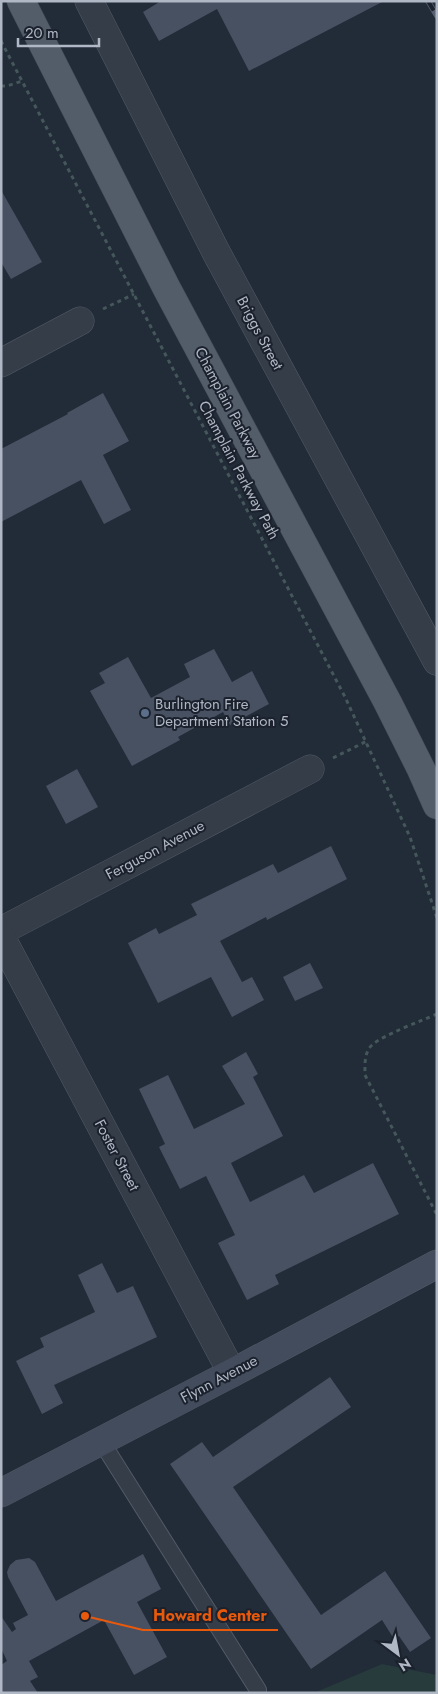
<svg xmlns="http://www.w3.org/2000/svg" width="438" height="1694" viewBox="0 0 438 1694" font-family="Jost,sans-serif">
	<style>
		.green { fill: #273a3c }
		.building { fill: #485161 }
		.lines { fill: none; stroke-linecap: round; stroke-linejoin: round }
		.lane-casing { stroke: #535a67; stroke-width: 18 }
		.street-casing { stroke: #535a67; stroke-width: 29 }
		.secondary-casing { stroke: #535a67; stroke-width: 29 }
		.primary-casing { stroke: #3f4652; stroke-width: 29 }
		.path { stroke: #45575b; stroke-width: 3; stroke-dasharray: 4 4; stroke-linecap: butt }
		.lane { stroke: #353d49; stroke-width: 16 }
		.street { stroke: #353d49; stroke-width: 28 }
		.secondary { stroke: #434c5c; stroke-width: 28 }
		.primary { stroke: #535c69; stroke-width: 28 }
		.rail-casing { stroke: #576070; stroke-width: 5.5 }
		.rail { stroke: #1b222d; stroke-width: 4; stroke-dasharray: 11; stroke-linecap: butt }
		.service-dot { fill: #5c6f8a; stroke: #1b222d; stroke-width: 2 }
		.labels { text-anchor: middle; stroke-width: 4; stroke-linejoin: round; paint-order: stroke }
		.street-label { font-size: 15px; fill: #b0b7c5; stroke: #1b222d }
		.poi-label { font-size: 15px; fill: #b0b7c5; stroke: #1b222d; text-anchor: start }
		.leader { fill: none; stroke: #e8590c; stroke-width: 2 }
		.callout-dot { fill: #e8590c; stroke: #1b222d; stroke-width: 2 }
		.callout-label { font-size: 16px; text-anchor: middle; font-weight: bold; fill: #e8590c; stroke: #1b222d; stroke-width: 4; stroke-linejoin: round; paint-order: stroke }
	</style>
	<rect width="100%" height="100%" fill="#222b38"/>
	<polygon class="green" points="382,1664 437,1675 437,1693 314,1693"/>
	<g class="building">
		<polygon points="161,1 384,1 249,71 217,9 159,41 143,12"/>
		<polygon points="1,190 42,262 11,279 1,262"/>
		<polygon points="103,393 129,441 103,455 131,510 104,524 81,480 1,522 1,449 68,414 67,413"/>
		<polygon points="214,649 232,682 252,671 269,704 230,725 223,712 178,737 180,740 132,766 90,691 105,683 99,673 128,657 151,698 190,677 184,664"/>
		<polygon points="77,769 98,807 66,824 46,786"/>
		<polygon points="331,846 347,879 267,920 266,917 220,941 242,982 252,977 264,1000 232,1017 211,977 158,1003 128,943 156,928 159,934 197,915 191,904 273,864 278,873"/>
		<polygon points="310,963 323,988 295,1001 283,977"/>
		<polygon points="246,1052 258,1074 253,1077 283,1136 231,1163 250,1202 304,1175 314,1193 373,1163 399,1214 275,1275 279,1284 247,1300 218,1243 235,1235 206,1176 180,1189 159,1147 165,1144 139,1089 168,1075 194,1129 245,1104 222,1066"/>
		<polygon points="102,1263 117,1293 133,1286 157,1337 54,1385 63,1403 42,1414 16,1361 44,1347 40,1338 95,1312 78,1275"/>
		<polygon points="330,1377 351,1407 233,1487 321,1615 385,1571 431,1638 410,1652 399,1636 394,1639 382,1620 311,1669 170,1464 202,1442 213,1457"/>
		<polygon points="143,1554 161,1589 137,1602 167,1657 134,1675 104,1620 29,1661 38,1677 30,1681 38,1693 1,1693 1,1665 7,1661 1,1648 1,1616 12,1632 16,1629 13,1623 28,1615 8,1577 7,1572 10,1565 16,1560 29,1558 35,1562 56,1601"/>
	</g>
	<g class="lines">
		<defs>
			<polyline id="lane" points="101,1441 258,1690"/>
			<g id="street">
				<polyline points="89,1 216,252 437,661"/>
				<polyline points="1,363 80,321"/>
				<polyline points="1,931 310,769"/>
				<polyline points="1,937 232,1373"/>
			</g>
			<polyline id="secondary" points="1,1493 232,1373 437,1264"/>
			<polyline id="primary" points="21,1 166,287 388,703 421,769 437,805"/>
		</defs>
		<use href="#lane" class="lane-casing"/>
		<use href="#street" class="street-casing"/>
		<use href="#secondary" class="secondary-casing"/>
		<use href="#primary" class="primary-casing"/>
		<g class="path">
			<polyline points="1,41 345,697 410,837 437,918"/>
			<polyline points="1,86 7,86 22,81"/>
			<polyline points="103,309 134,294"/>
			<polyline points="333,758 367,741"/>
			<path d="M437 1014C421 1021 383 1035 372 1045 364 1052 365 1065 365 1075L437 1215"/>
		</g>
		<use href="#lane" class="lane"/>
		<use href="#street" class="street"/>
		<use href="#secondary" class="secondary"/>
		<use href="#primary" class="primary"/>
		<defs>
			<polyline id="rail" points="428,1 437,16"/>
		</defs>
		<use href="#rail" class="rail-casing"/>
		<use href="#rail" class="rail"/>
	</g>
	<circle class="service-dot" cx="145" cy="713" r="5"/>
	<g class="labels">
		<g class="street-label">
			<text transform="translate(260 333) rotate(62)" y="5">Briggs Street</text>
			<text transform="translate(228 403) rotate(62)" y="5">Champlain Parkway</text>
			<text transform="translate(239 470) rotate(62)" y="5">Champlain Parkway Path</text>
			<text transform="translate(155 850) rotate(-28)" y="5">Ferguson Avenue</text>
			<text transform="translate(117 1155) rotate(62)" y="5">Foster Street</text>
			<text transform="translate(219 1379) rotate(-28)" y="5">Flynn Avenue</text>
		</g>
		<g class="poi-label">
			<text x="155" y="709">Burlington Fire<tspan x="155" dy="17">Department Station 5</tspan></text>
		</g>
	</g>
	<path class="leader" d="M85 1616L143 1630H278"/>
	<circle class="callout-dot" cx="85" cy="1616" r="5"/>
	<g class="callout-label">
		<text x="210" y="1621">Howard Center</text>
	</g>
	<rect width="438" height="1694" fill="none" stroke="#b0b7c5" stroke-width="5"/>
	<g transform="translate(398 1654) rotate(148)" stroke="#1b222d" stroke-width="4" paint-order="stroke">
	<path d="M0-4L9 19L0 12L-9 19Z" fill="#b0b7c5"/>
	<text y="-8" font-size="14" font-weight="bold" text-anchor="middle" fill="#b0b7c5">N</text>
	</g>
	<path d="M18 38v8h81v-8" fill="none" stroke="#b0b7c5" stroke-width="2.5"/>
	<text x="25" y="38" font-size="15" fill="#b0b7c5" stroke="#1b222d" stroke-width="4" paint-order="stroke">20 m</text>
</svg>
